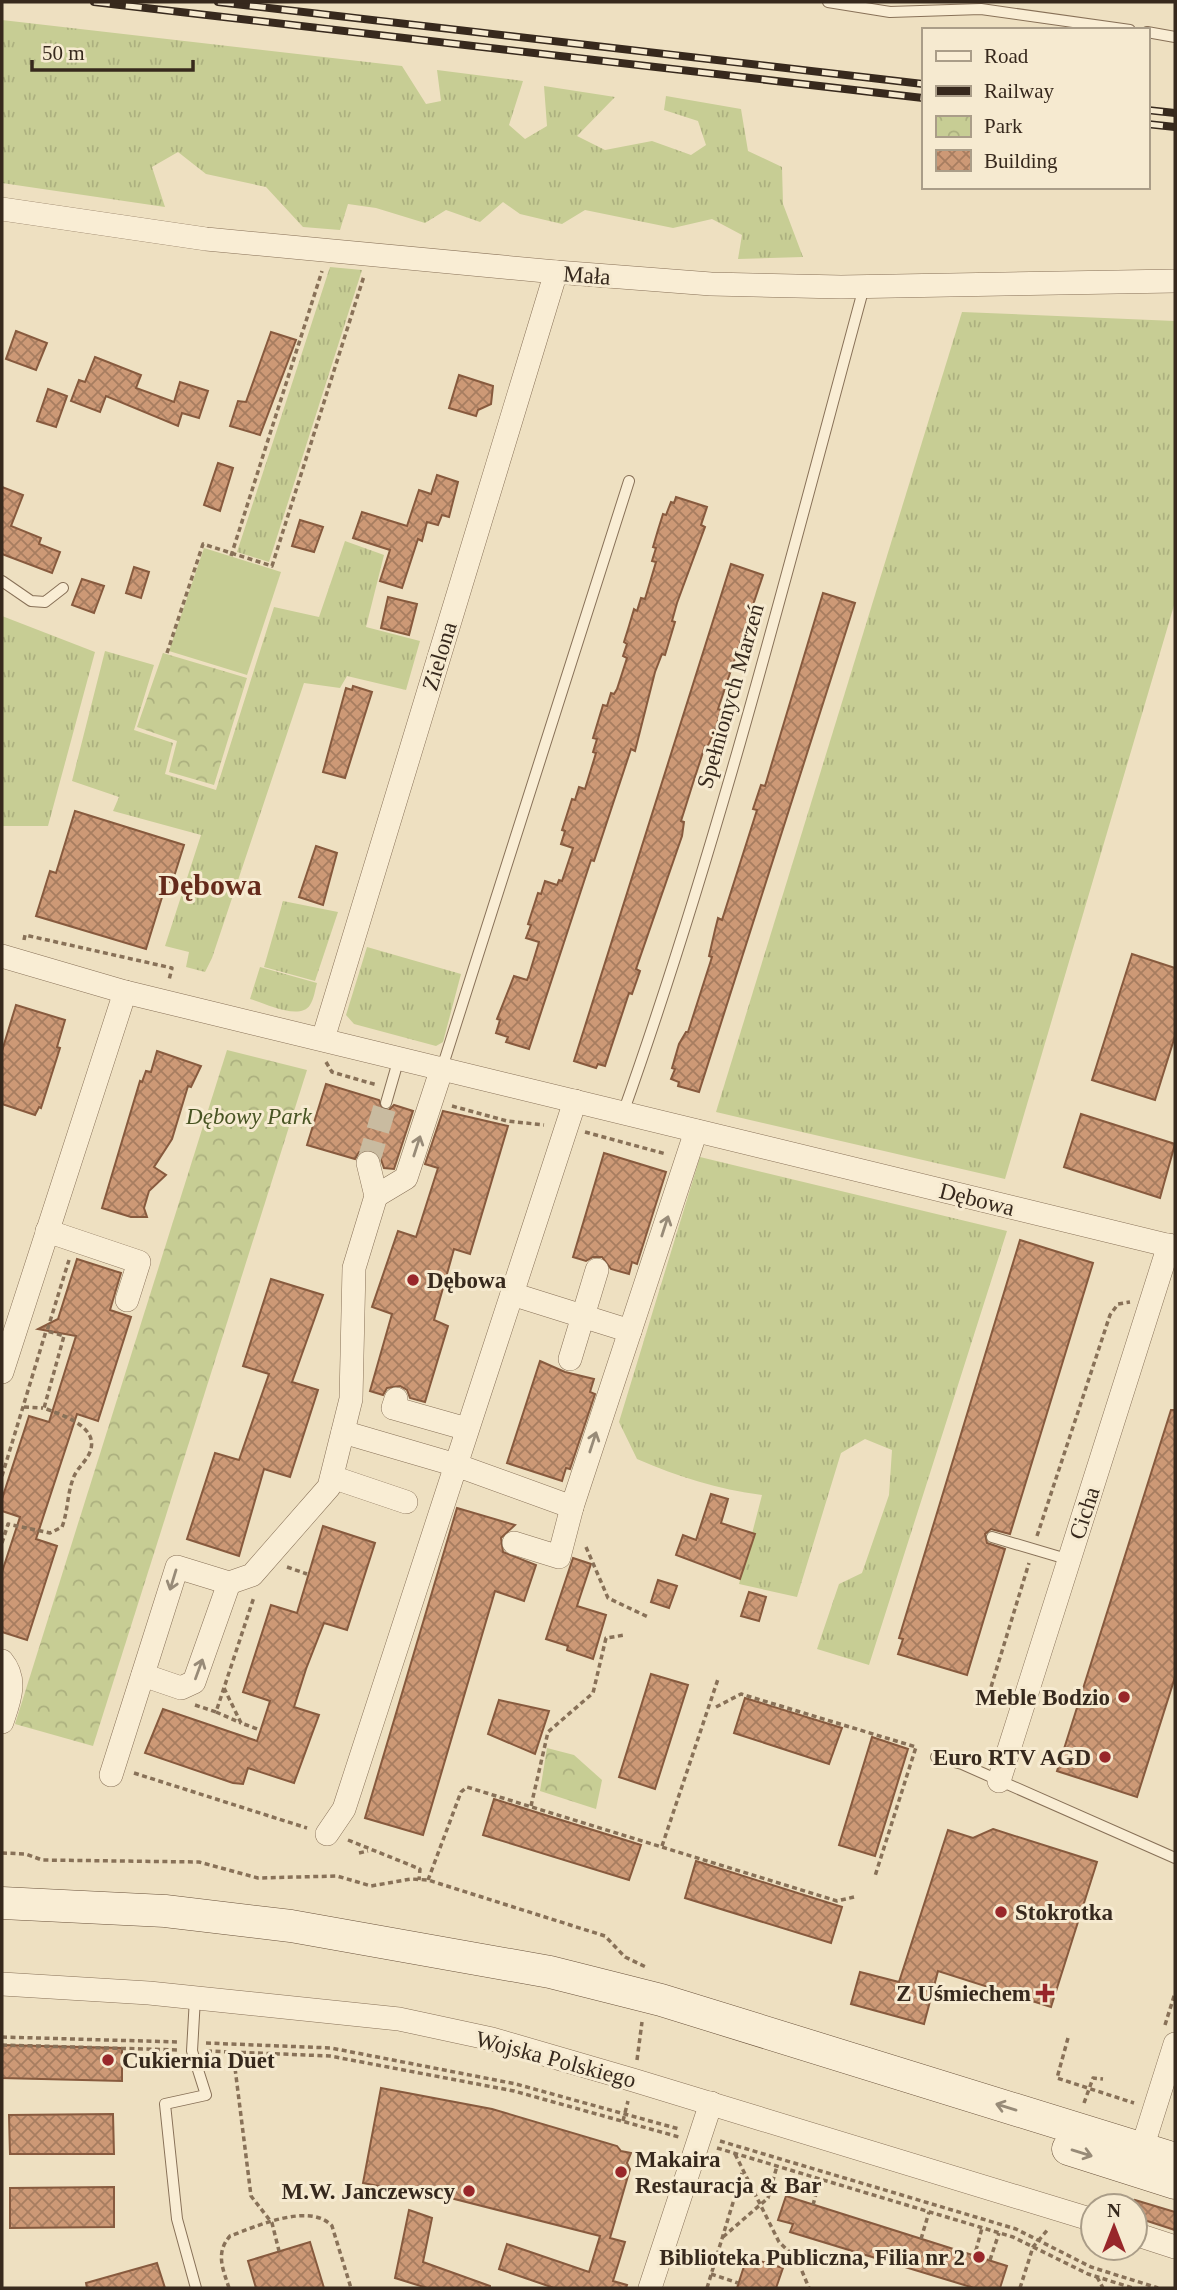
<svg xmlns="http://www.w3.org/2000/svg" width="1177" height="2290" viewBox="0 0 1177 2290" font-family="'Times New Roman',serif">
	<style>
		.grass { fill: url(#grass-tufts) }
		.park { fill: url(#park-crowns) }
		.pitch { fill: #c7cd94 }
		.building { fill: url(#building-cross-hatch); stroke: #875a3e; stroke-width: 2 }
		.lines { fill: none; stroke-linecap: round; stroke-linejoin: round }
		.minor-tunnel { stroke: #c9bba0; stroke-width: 23; stroke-dasharray: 23 11; stroke-linecap: butt }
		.service-casing { stroke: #887158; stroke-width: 12 }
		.minor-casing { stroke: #887158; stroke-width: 24 }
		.secondary-casing { stroke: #6a523b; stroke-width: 33 }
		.path { stroke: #887158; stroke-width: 3.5; stroke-dasharray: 5 3.5; stroke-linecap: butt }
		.service { stroke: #f9edd4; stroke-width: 10 }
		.minor { stroke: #f9edd4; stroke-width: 23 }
		.secondary { stroke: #f9edd4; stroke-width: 32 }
		.rail-casing { stroke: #37291d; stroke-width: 8 }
		.rail { stroke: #f6ead0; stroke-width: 5; stroke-dasharray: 16; stroke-linecap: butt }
		.oneway { stroke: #988b78 }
		.poi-dot { fill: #98272a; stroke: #f6ead0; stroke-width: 2.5 }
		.labels { text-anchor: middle; stroke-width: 6; stroke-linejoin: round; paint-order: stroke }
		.street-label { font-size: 23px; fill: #37291d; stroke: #f6ead0 }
		.park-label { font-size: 23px; font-style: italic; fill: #485423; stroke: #f6ead0 }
		.poi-label { font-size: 23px; font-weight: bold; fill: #37291d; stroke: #f6ead0; text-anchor: end }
		.district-label { font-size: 30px; font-weight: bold; fill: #652a1b; stroke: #f6ead0 }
	</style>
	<defs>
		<pattern id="grass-tufts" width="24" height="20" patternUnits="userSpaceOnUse" patternTransform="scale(1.75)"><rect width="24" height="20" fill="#c7cd94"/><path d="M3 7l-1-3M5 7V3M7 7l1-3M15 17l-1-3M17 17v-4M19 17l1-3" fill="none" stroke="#acb07f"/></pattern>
		<pattern id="park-crowns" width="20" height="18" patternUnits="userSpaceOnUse" patternTransform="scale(1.75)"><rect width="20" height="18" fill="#c7cd94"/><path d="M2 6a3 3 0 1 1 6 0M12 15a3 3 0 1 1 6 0" fill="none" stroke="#acb07f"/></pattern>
		<pattern id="building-cross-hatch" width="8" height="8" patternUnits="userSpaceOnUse" patternTransform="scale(1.75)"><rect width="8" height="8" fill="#cd9976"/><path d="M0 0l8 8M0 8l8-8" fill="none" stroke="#a77d60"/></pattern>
	</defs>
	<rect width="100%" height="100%" fill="#eee0c1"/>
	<g class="grass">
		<polygon points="2,20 402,66 426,104 441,101 437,70 523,81 509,125 525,139 547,126 544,86 615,97 577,136 605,150 652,141 691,155 706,145 698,121 664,110 666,96 741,109 748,151 782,167 783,204 803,257 738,259 742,235 712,219 673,228 585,210 562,224 520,214 503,202 480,222 446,210 425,223 376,208 348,204 340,230 303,227 266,187 206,174 178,152 152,167 165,207 2,183"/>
		<polygon points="330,267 362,270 269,562 237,552"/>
		<polygon points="962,312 1175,321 1175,602 1005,1179 716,1112"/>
		<polygon points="345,541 384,555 366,627 420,641 406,690 347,676 340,688 304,683 212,958 205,972 186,967 189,952 165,946 201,835 113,811 119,797 72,781 105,651 154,665 134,730 173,743 165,774 216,790 274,607 319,617"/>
		<polygon points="2,616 95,652 48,826 2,826"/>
		<polygon points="283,901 338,912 315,981 264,967"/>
		<polygon points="367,947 461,974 443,1042 436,1046 354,1024 346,1015"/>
		<path d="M260 967 317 983C315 990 314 999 310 1005 300 1021 264 1003 250 999Z"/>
		<path d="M700 1157 1007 1231 869 1665 817 1649 839 1584 862 1573 889 1495 892 1450 865 1439 841 1453 797 1597 739 1584 762 1495C717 1489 679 1477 637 1459L619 1422Z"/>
	</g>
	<g class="park">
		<polygon points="163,653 247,678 214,785 169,772 177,741 137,727"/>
		<polygon points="227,1050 307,1070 93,1746 15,1724"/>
		<polygon points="547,1748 574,1755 602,1780 596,1809 540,1791"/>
	</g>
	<polygon class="pitch" points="204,548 281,572 247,675 169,651"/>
	<g class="building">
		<polygon points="16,331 47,343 36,370 6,359"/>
		<polygon points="271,332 296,340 260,435 230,426 238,401 246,402"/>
		<polygon points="95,357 141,375 136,388 174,402 180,382 208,391 199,418 182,413 178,426 106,396 100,412 71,401 79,380 85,382"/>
		<polygon points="459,375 493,386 491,404 478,410 476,416 449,408"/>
		<polygon points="48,389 67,396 56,427 37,421"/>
		<polygon points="218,463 233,468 220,511 204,505"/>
		<polygon points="437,475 458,482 449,517 442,515 438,525 427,522 422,541 418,539 402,588 380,581 390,550 353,538 362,512 407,526 419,490 431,494"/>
		<polygon points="2,487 23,495 11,526 41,538 39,544 60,552 52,573 2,554"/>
		<polygon points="676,497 707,507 701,525 705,527 677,603 672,621 675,622 665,655 662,654 655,672 635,751 631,749 594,861 591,860 529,1049 506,1042 508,1037 496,1033 500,1020 497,1019 514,976 527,980 529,975 539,942 526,938 531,925 528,924 538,893 541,894 545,881 557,885 559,880 562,881 573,848 561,844 565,831 562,830 572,799 575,800 579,787 585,789 596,753 593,752 597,739 593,738 603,705 607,706 611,693 614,694 617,689 627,658 623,656 627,644 624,642 629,626 634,609 637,611 641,598 645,599 656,562 652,561 656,548 653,547 658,530 663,514 666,515 671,502 674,503"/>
		<polygon points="300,520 323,527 314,552 292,546"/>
		<polygon points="731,564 763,575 718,709 721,710 714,734 707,747 705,746 693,783 681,821 684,822 682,836 636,969 640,971 632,994 629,993 605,1066 598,1064 596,1068 574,1061"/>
		<polygon points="134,567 149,572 141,598 126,593"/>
		<polygon points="82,579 104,586 94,613 72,605"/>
		<polygon points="823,593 855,603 699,1092 678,1086 679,1082 671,1079 675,1069 672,1068 679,1044 686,1032 688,1032 712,957 709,956 715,930 718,918 722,920 757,810 753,809 761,785 765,786"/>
		<polygon points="388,597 417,604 409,635 381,628"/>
		<polygon points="353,686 372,692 345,778 323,772 346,688 352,690"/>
		<polygon points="75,811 184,845 172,883 167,881 146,949 36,916 50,871 56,873"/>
		<polygon points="316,846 337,853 323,905 299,897"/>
		<polygon points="1132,954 1175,968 1175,1036 1155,1100 1092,1080"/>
		<polygon points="16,1005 65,1020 57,1047 60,1048 41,1108 39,1107 35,1115 2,1104 2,1051"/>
		<polygon points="157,1051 201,1066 191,1087 188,1086 172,1139 154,1167 166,1175 149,1191 144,1208 147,1217 131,1217 102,1208 140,1081 142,1082 146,1071 151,1072"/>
		<polygon points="326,1084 379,1100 383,1110 389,1110 394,1105 413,1111 394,1169 384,1168 379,1154 371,1149 359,1152 355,1159 307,1145"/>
		<polygon points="443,1111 508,1126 470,1254 454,1249 434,1320 448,1326 425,1402 410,1398 407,1390 400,1386 387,1388 383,1395 370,1391 392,1314 372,1307 398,1231 416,1237 438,1168 425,1164"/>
		<polygon points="1081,1114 1175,1144 1160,1198 1064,1167"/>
		<polygon points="604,1153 666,1172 637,1264 632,1262 629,1274 611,1269 602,1257 593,1257 586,1261 573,1257"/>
		<polygon points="1020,1240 1093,1263 1010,1534 991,1529 985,1534 987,1543 1005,1549 967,1675 898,1654 903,1639 899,1638"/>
		<polygon points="77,1259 121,1273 110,1310 131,1317 98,1421 77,1414 36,1539 57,1546 27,1640 2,1632 2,1572 20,1517 2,1511 2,1499 29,1416 49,1422 76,1336 38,1329 58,1319"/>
		<polygon points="271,1279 323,1295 292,1382 318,1390 290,1477 264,1469 239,1556 187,1539 215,1453 239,1460 269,1374 243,1366"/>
		<polygon points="540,1361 565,1372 594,1379 590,1392 595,1394 570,1469 566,1468 562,1481 507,1463"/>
		<polygon points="1171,1410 1175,1410 1175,1677 1137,1797 1057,1771"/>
		<polygon points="711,1494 728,1499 721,1523 755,1534 740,1579 676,1555 683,1535 696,1540"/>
		<polygon points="457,1508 515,1525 501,1538 503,1552 536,1565 524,1601 495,1591 423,1835 365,1818"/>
		<polygon points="323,1526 375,1543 347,1630 324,1623 306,1669 294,1707 319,1715 294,1783 248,1768 243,1784 233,1783 145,1753 163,1709 257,1741 270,1701 243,1692 271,1605 297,1613"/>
		<polygon points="573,1558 591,1564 577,1606 606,1615 593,1659 567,1650 568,1646 546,1639"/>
		<polygon points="658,1580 677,1586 669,1608 651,1602"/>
		<polygon points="749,1592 766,1597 759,1621 741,1616"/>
		<polygon points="651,1674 688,1685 655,1789 619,1777"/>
		<polygon points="745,1698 842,1728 829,1764 734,1733"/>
		<polygon points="499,1700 549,1711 535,1754 488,1734"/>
		<polygon points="872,1737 908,1749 875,1856 839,1845"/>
		<polygon points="494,1799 641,1845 629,1880 483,1835"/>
		<polygon points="993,1829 1097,1862 1051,2007 938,1971 924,2024 851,2004 860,1972 899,1982 948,1830 973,1838"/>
		<polygon points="696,1861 842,1907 831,1943 685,1898"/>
		<polygon points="2,2045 122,2048 122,2081 2,2078"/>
		<polygon points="381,2088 492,2109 617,2146 621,2151 631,2153 627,2163 630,2169 610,2238 625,2242 613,2281 627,2285 626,2288 554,2288 499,2269 507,2244 589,2272 600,2236 419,2190 418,2194 363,2183"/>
		<polygon points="113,2114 114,2154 10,2154 9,2115"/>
		<polygon points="114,2187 114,2227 10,2228 10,2188"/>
		<polygon points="786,2196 1007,2266 1000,2288 974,2288 790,2232 793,2224 778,2220"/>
		<polygon points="1135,2200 1175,2212 1175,2230 1135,2217"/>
		<polygon points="409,2210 432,2218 423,2262 490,2286 490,2288 427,2288 395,2278"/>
		<polygon points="310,2242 324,2288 256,2288 248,2261"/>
		<polygon points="747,2257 783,2268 776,2288 737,2288"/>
		<polygon points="157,2263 165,2288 87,2288 86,2283"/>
	</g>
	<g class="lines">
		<polyline class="minor-tunnel" points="368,1163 386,1103"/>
		<defs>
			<g id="service">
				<polyline points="828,2 890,12 981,9 1130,30"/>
				<polyline points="1147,32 1175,37"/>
				<polyline points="2,581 31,601 45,602 63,588"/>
				<polyline points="442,1068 629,481"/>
				<polyline points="386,1103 399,1058"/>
				<path d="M623 1113C719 843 789 564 864 287"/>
				<polyline points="992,1537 1070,1560"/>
				<polyline points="936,1757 962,1764 1175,1858"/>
				<polyline points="195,1998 192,2051 206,2095 165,2104 177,2219 196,2288"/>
			</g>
			<g id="minor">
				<polyline points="2,209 206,239 556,272 711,284 841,287 1175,281"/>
				<polyline points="2,956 125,992 1175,1247"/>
				<polyline points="323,1039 556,272"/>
				<polyline points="376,1196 406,1178 442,1068"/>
				<polyline points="47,1231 139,1262 127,1300"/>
				<polyline points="512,1294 630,1331"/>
				<polyline points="570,1359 597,1270"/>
				<polyline points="2,1372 125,992"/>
				<polyline points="396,1399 393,1408 467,1429"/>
				<polyline points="343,1432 456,1465 575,1101"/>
				<polyline points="332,1477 406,1502"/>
				<polyline points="514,1543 559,1557 572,1507 696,1131"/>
				<path d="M2 1661C18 1680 9 1701 2 1722"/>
				<polyline points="143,1675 181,1688 194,1682 229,1583"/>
				<polyline points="111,1775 177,1567 229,1583 252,1575 329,1487 351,1399 354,1268 376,1196 368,1163"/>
				<polyline points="999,1781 1169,1245"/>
				<polyline points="327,1834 344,1809 456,1465 572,1507"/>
				<polyline points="2,1984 149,1993 399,2019 492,2039 633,2080 1093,2220"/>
				<polyline points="1138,2161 1175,2044"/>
				<polyline points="1135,2234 1175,2247"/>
				<polyline points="650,2288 711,2103"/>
			</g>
			<g id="secondary">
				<polyline points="2,1903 165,1911 291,1926 550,1972 661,2000 1175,2159"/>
				<polyline points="1068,2149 1175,2183"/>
			</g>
		</defs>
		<use href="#service" class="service-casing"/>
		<use href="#minor" class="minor-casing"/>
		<use href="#secondary" class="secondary-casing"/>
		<g class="path">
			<polyline points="231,556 322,271"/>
			<polyline points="167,653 203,544 272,566 364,276"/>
			<polyline points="24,940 25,935 172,968 169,980"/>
			<polyline points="326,1062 332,1072 377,1085"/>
			<polyline points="452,1106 507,1121 544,1125"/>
			<polyline points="585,1132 666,1154"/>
			<polyline points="24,1407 43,1408"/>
			<polyline points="2,1476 46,1331"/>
			<polyline points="1037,1536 1110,1315 1118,1304 1130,1302"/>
			<path d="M2 1543 8 1524 50 1533 62 1527C68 1511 67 1495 73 1479 76 1469 86 1462 90 1452 100 1426 61 1415 44 1408L64 1336 47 1331 69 1260"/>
			<polyline points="586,1547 608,1598 648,1617"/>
			<polyline points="287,1567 307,1574"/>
			<polyline points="224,1688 241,1723 260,1730"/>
			<polyline points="1000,1701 991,1687 1029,1563"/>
			<polyline points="195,1705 216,1712 254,1597"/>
			<polyline points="716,1707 741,1694 916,1747 875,1876"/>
			<polyline points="216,1712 241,1723"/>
			<polyline points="134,1773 307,1828"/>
			<polyline points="531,1806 548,1732 593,1693 606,1638 625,1635"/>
			<polyline points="348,1840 420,1869 419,1880"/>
			<polyline points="662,1846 718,1679"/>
			<polyline points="2,1853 26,1854 42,1860 199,1862 258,1878 337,1876 371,1886 411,1879 428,1880 605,1936 625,1957 648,1968"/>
			<polyline points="359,1853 368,1851"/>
			<polyline points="428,1880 461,1792 467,1787 837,1901 854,1897"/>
			<polyline points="1165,2025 1175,1993"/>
			<polyline points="2,2037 178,2042"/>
			<polyline points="1068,2038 1057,2078 1134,2103"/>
			<polyline points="206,2043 331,2048 516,2084 679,2129"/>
			<polyline points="2,2045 178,2050"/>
			<polyline points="207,2051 330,2056 514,2091 679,2137"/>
			<polyline points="233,2052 251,2196 272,2223 279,2251"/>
			<polyline points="637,2060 642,2022"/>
			<polyline points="1084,2103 1093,2078 1103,2079"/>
			<polyline points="623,2121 628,2101"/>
			<polyline points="720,2141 1016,2229 1091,2267 1158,2288"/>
			<polyline points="717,2148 1013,2237 1088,2274 1133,2288"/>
			<polyline points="735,2154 779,2242 797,2259 809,2288"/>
			<polyline points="813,2205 820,2179"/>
			<polyline points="723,2237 768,2198 777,2166"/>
			<polyline points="921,2239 929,2212"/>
			<polyline points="979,2257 975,2254 982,2228"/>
			<polyline points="990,2260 999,2233"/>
			<polyline points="711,2274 738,2283"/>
			<polyline points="1097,2277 1103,2288"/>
			<path d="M229 2288C223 2269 215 2253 230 2236 257 2226 310 2202 332 2226L351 2288"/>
			<polyline points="707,2288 742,2173"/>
			<polyline points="1020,2288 1033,2247 1049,2228"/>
		</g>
		<use href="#service" class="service"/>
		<use href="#minor" class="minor"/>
		<use href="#secondary" class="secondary"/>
		<defs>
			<g id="rail">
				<polyline points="94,2 923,98"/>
				<polyline points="218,2 923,84"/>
				<polyline points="1147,110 1175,113"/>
				<polyline points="1147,124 1175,127"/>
			</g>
		</defs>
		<use href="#rail" class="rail-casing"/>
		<use href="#rail" class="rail"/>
	</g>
	<defs><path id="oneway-shaft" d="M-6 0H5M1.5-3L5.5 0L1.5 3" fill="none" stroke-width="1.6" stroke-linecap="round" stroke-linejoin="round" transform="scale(1.75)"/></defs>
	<g class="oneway">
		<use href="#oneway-shaft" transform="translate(417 1146) rotate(-72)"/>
		<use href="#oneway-shaft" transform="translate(665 1226) rotate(-72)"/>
		<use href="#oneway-shaft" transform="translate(593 1442) rotate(-72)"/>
		<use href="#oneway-shaft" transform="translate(173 1580) rotate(107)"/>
		<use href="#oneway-shaft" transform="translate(199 1669) rotate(-70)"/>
		<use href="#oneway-shaft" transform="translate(1006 2107) rotate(-163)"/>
		<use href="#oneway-shaft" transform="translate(1082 2153) rotate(17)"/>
	</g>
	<g class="poi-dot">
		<circle cx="413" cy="1280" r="7"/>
		<circle cx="1124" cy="1697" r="7"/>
		<circle cx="1105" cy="1757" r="7"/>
		<circle cx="1001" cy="1912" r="7"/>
		<path d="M1041.5 1982.5h7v7h7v7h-7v7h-7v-7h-7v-7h7z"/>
		<circle cx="108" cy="2060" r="7"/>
		<circle cx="621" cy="2172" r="7"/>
		<circle cx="469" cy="2191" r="7"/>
		<circle cx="979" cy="2257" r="7"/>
	</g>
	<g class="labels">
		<g class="street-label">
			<text transform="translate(587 275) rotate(4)" y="8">Mała</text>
			<text transform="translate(439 656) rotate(-73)" y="8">Zielona</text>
			<text transform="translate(730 696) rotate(-74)" y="8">Spełnionych Marzeń</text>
			<text transform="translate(977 1199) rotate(14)" y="8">Dębowa</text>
			<text transform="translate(1084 1513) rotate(-72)" y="8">Cicha</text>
			<text transform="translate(556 2059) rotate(15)" y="8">Wojska Polskiego</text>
		</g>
		<g class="park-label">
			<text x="249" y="1124">Dębowy Park</text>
		</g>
		<g class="poi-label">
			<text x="427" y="1288" text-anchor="start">Dębowa</text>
			<text x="1110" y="1705">Meble Bodzio</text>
			<text x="1091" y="1765">Euro RTV AGD</text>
			<text x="1015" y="1920" text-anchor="start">Stokrotka</text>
			<text x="1031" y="2001">Z Uśmiechem</text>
			<text x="122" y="2068" text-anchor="start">Cukiernia Duet</text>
			<text x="635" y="2167" text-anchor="start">Makaira<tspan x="635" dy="26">Restauracja &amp; Bar</tspan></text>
			<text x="455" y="2199">M.W. Janczewscy</text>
			<text x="965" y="2265">Biblioteka Publiczna, Filia nr 2</text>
		</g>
		<g class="district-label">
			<text x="210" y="895">Dębowa</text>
		</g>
	</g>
	<rect width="1177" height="2290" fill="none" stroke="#37291d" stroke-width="7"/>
	<rect x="922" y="28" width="228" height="161" fill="#f6ead0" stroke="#aa9d88" stroke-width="2"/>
	<rect x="936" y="51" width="35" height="10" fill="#f9edd4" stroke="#aa9d88" stroke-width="2"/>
	<text x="984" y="63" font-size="21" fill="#37291d">Road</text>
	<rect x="936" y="86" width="35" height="10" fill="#37291d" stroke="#aa9d88" stroke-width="2"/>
	<text x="984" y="98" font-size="21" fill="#37291d">Railway</text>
	<rect x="936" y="116" width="35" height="21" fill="url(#park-crowns)" stroke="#aa9d88" stroke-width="2"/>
	<text x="984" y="133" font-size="21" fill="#37291d">Park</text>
	<rect x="936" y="150" width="35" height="21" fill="url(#building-cross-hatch)" stroke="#aa9d88" stroke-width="2"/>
	<text x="984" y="168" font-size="21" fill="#37291d">Building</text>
	<g transform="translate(1114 2227)"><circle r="33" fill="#f6ead0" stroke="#aa9d88" stroke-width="2"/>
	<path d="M0-5L12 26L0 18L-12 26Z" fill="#98272a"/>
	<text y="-10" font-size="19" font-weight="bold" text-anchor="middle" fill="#37291d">N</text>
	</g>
	<path d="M32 60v10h161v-10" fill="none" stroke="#37291d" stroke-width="3.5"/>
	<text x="42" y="60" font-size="21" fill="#37291d" stroke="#f6ead0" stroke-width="5" paint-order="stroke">50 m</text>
</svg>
